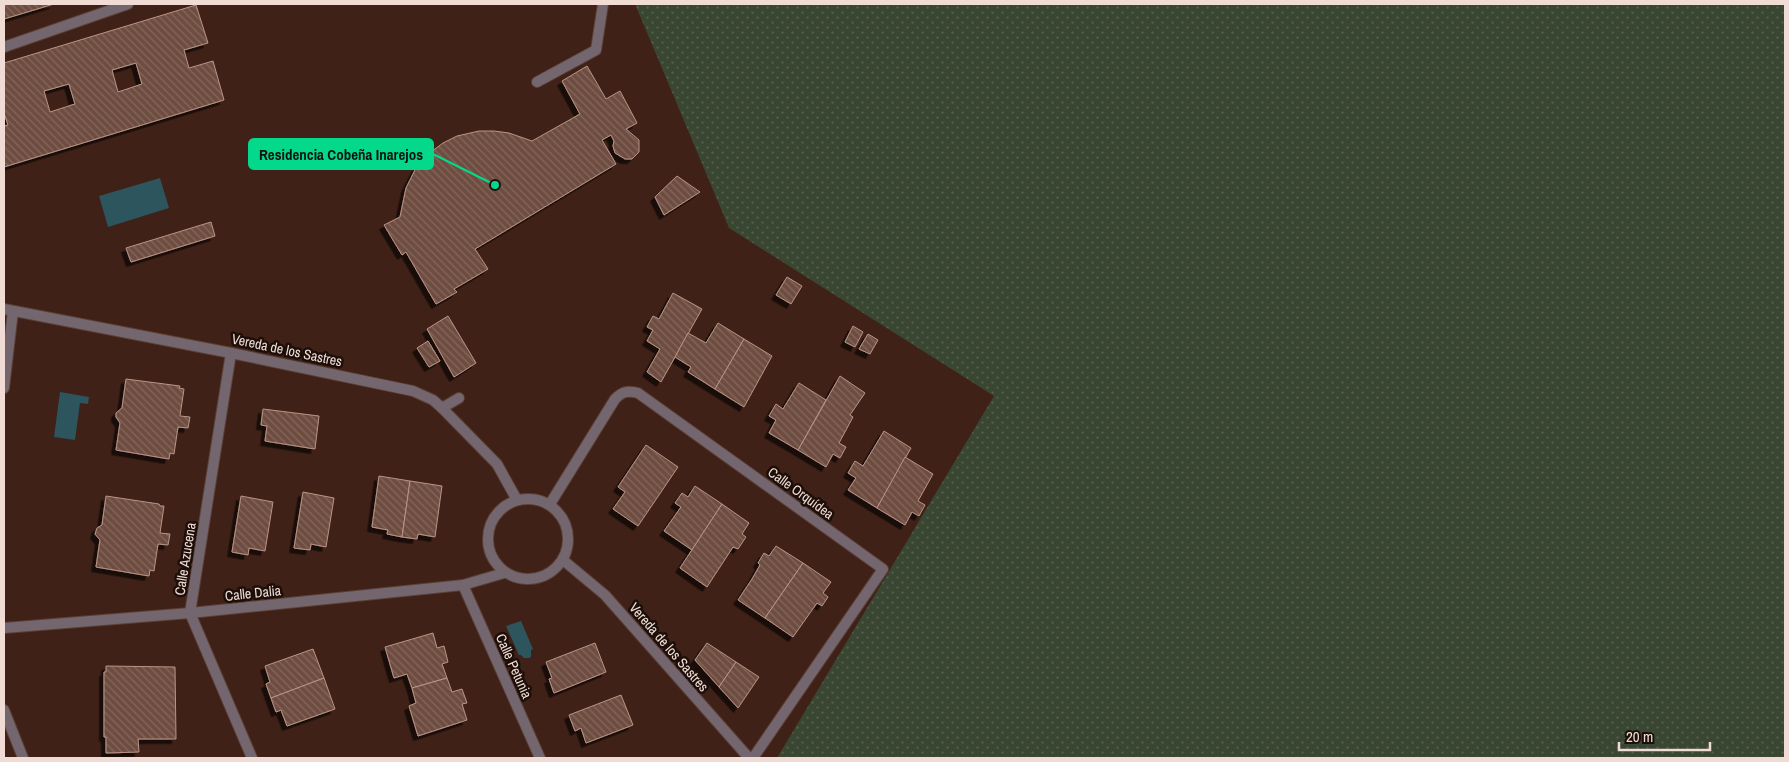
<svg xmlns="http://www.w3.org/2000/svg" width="1789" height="762" viewBox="0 0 1789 762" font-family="'Archivo Narrow',sans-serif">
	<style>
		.park { fill: url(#park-dots) }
		.water { fill: #2c555e }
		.building { fill: url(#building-back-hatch); stroke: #ba9587; fill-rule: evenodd; filter: url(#shadow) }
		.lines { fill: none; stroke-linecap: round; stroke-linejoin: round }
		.lane-casing { stroke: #5b3f35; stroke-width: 12 }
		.street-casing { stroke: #5b3f35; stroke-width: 12 }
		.lane { stroke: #74666e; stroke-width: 10 }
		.street { stroke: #74666e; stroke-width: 10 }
		.labels { text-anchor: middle; stroke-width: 5; stroke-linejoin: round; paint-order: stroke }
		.street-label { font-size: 14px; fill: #f1dcd5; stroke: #1c0f0a }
		.leader { fill: none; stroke: #04d98b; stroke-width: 2 }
		.callout-dot { fill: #04d98b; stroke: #1c0f0a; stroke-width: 2 }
		.callout { fill: #04d98b; stroke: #04d98b; stroke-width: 2 }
		.callout-label { font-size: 15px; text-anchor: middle; font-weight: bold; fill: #111 }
	</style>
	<defs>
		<pattern id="park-dots" width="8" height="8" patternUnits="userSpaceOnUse" patternTransform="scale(1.25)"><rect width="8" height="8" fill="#394632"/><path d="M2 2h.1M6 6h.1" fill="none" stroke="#56604f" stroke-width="1.8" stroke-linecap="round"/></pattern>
		<pattern id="building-back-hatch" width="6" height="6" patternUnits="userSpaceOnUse" patternTransform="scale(1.25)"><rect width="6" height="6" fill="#6e4d41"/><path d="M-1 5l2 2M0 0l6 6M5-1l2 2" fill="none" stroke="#83665c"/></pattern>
		<filter id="shadow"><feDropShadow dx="-4.5" dy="4.5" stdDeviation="0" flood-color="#0009"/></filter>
	</defs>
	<rect width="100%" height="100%" fill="#3f2117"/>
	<polygon class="park" points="635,4 1785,4 1785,758 777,758 994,396 729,228"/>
	<g class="water">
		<polygon points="160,178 169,208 108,227 99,196"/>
		<polygon points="60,392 89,397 88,404 80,403 75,440 54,437"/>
		<polygon points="521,621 533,649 531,650 531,657 529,658 524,658 521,655 519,655 506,626"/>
	</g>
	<g class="building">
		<polygon points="4,4 54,4 4,19"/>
		<path d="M196 5 208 43 184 50 189 68 213 61 224 100 4 167V126L8 125 4 113V63ZM136 63 142 84 118 92 112 70ZM69 84 75 104 50 112 44 91Z"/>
		<polygon points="587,66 606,99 620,91 637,123 626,129 639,140 639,152 632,159 625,159 615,153 613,146 614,141 611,135 602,140 616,164 475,249 488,269 454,289 457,292 436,304 406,252 402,255 384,225 400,217 406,188 416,168 431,152 443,143 457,136 479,131 494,131 509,133 532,141 580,114 562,81"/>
		<polygon points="677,176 700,192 664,215 655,197"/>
		<polygon points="211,222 215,236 131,262 126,248"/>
		<polygon points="787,277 802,286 791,304 776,295"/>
		<polygon points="673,293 702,309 661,382 647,372 660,349 647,341 653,330 647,327 653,316 659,319"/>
		<polygon points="448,316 476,363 454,377 427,329"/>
		<polygon points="718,323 744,339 715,389 688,372 691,367 675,357 688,333 706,343"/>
		<polygon points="853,326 863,332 855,347 845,342"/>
		<polygon points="868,334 878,340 870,354 859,349"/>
		<polygon points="744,339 772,356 744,407 715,389"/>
		<polygon points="428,341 440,361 429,367 417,348"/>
		<polygon points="840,376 865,393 850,415 853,417 839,443 846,447 840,458 833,454 826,467 798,450"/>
		<polygon points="126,379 180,386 179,388 184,389 180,416 190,417 188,428 178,427 174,454 170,453 169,459 116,450 120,423 116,417 116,413 122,408"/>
		<polygon points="799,383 826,400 798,450 769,433 776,420 769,416 776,404 783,409"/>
		<polygon points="263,409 319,416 315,449 265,441 267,426 261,425"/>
		<polygon points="884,431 911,448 877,508 848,490 856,478 848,473 855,461 863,466"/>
		<polygon points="646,445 678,467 638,526 613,509 625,492 618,487"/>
		<polygon points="905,457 933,474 918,501 925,505 919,516 912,512 905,525 877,508"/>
		<polygon points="379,476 410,481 402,537 387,534 388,530 372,527"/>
		<polygon points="410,481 442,486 435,537 418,534 417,539 402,537"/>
		<polygon points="695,486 722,504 692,550 664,531 681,507 675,503 682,493 688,497"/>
		<polygon points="303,492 334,498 326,547 311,544 310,550 294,548"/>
		<polygon points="106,496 159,504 160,506 164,506 160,533 170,534 168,545 158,544 154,571 150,570 149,576 96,567 100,540 95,534 97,528 102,525"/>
		<polygon points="241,496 273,502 265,551 249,548 248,555 232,552"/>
		<polygon points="722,504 749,523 742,534 746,537 738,549 733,547 707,587 680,568"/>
		<polygon points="776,546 803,563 765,618 738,600 752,579 760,565 758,563 764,553 769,556"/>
		<polygon points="803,563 831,582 823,593 828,597 822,606 817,603 793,637 765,618"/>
		<polygon points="433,633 437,648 444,646 448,662 442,664 447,678 412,688 407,674 394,678 385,647"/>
		<polygon points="595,643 606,672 554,693 549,679 552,678 546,662"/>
		<polygon points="707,643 736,662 719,687 695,660"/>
		<polygon points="313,649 324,678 271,698 266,684 270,682 265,666"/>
		<polygon points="736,662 759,677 738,708 719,687"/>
		<polygon points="106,666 175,667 176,739 138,739 139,752 106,753 106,737 104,737 104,672 106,672"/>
		<polygon points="324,678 335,709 287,726 281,710 276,712 271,698"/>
		<polygon points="447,678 452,692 462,689 467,703 462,704 467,720 418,736 409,706 416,703 412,688"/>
		<polygon points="621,695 633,725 586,743 581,728 575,731 569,715"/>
	</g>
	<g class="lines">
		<defs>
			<g id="lane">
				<polyline points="537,82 596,50 603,4"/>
				<polyline points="442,408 459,398"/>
			</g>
			<g id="street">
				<polyline points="4,47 128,4"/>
				<polyline points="4,309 231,353 413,391 433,400 442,408 497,464 517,500"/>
				<polyline points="231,353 190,613 252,758"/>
				<polyline points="4,388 13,311"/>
				<circle cx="528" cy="539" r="40"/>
				<path d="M550 504 615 399C622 392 627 390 638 393L883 569 753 758"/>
				<polyline points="563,560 605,595 749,758"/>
				<polyline points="463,585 540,758"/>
				<polyline points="4,628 190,613 463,585 504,573"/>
				<polyline points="4,710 23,758"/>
			</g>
		</defs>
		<use href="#lane" class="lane-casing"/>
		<use href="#street" class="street-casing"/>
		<use href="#lane" class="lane"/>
		<use href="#street" class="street"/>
	</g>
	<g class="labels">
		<g class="street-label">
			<text transform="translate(287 350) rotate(12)" y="5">Vereda de los Sastres</text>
			<text transform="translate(801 493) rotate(36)" y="5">Calle Orquídea</text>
			<text transform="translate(185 559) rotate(-81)" y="5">Calle Azucena</text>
			<text transform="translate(253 593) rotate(-6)" y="5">Calle Dalia</text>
			<text transform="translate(669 647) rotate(49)" y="5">Vereda de los Sastres</text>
			<text transform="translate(514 666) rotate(66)" y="5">Calle Petunia</text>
		</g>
	</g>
	<path class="leader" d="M495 185L433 154"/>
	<circle class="callout-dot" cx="495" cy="185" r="5"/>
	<rect class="callout" x="249" y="139" width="184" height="30" rx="5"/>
	<g class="callout-label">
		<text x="341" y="160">Residencia Cobeña Inarejos</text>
	</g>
	<rect width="1789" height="762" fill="none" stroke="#f1dcd5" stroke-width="10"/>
	<path d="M1619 742v8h91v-8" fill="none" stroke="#f1dcd5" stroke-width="2.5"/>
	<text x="1626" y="742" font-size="15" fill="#f1dcd5" stroke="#1c0f0a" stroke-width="4" paint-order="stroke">20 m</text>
</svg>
